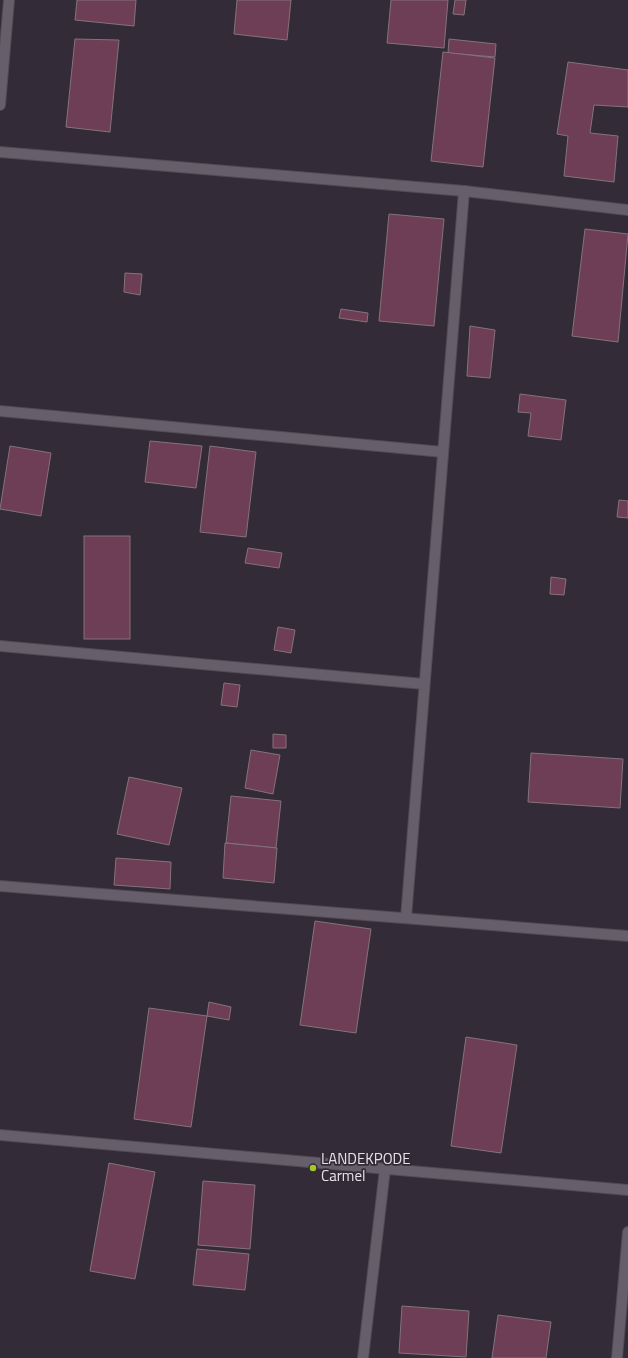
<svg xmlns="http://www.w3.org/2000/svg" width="628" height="1358" viewBox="0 0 628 1358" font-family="'Titillium Web',sans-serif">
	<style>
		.building { fill: #6d3e56; stroke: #84737b }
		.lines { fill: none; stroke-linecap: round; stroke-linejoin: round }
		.minor-casing { stroke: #504a53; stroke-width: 12 }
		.minor { stroke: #675e6b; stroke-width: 10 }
		.poi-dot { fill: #a4c825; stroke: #332b37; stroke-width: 1.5 }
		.labels { text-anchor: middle; stroke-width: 3.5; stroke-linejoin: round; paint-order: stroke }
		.poi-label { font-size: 15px; fill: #e7e2e9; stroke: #332b37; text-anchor: start }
	</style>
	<rect width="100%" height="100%" fill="#332b37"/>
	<g class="building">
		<polygon points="77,0 136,0 134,26 75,20"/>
		<polygon points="237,0 291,0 287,40 234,34"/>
		<polygon points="391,0 448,0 444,48 387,43"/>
		<polygon points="455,0 466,0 464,15 453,14"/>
		<polygon points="75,39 119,40 110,132 66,127"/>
		<polygon points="449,39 496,44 495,57 448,53"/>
		<polygon points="443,52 495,58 483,167 431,161"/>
		<polygon points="568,62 628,70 628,107 594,105 590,133 618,136 614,182 564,176 568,136 557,134"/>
		<polygon points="389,214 444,219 434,326 379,321"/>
		<polygon points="585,229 628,234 618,342 572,336"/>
		<polygon points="125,273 142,274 140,295 124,292"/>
		<polygon points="341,309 368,313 367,322 339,318"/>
		<polygon points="470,326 495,330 490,378 467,376"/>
		<polygon points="520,394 566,400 561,440 528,436 531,413 518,412"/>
		<polygon points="150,441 202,446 196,488 145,482"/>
		<polygon points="10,446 51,453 41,516 0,509"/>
		<polygon points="210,446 256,452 246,537 200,532"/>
		<polygon points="619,500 628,501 628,518 617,517"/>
		<rect x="84" y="536" width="46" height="103"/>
		<polygon points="248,548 282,553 279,568 245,563"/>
		<polygon points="551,577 566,579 564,595 550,594"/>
		<polygon points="278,627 295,630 291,653 274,650"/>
		<polygon points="224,683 240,685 237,707 221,705"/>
		<polygon points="273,734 286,735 286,748 273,748"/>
		<polygon points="251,750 280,755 273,794 245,788"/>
		<polygon points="531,753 623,759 620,808 528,802"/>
		<polygon points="129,777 182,788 169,845 117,834"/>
		<polygon points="231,796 281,801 276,848 226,843"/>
		<polygon points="225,843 277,848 274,883 223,878"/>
		<polygon points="116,858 171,862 170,889 114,885"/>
		<polygon points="315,921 371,929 356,1033 300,1025"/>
		<polygon points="209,1002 231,1007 229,1020 207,1016"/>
		<polygon points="149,1008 207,1016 191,1127 134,1119"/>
		<polygon points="466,1037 517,1045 501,1153 451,1146"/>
		<polygon points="109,1163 155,1172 135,1279 90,1271"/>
		<polygon points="203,1181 255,1185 250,1249 198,1245"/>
		<polygon points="197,1249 249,1254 245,1290 193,1285"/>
		<polygon points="402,1306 469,1311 466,1357 399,1353"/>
		<polygon points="498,1315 551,1322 546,1358 492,1358"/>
	</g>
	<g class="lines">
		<defs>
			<g id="minor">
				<polyline points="0,105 9,0"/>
				<polyline points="0,152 464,191 628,210"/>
				<polyline points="0,411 443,452"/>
				<polyline points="0,646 424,684"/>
				<polyline points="0,886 628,936"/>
				<polyline points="406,918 464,191"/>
				<polyline points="0,1135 628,1190"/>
				<polyline points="363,1358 385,1169"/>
				<polyline points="617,1358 628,1232"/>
			</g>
		</defs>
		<use href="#minor" class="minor-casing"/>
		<use href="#minor" class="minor"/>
	</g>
	<circle class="poi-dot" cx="313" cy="1168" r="4"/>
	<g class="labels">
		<g class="poi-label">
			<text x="321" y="1164">LANDEKPODE<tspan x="321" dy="17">Carmel</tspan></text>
		</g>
	</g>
</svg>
